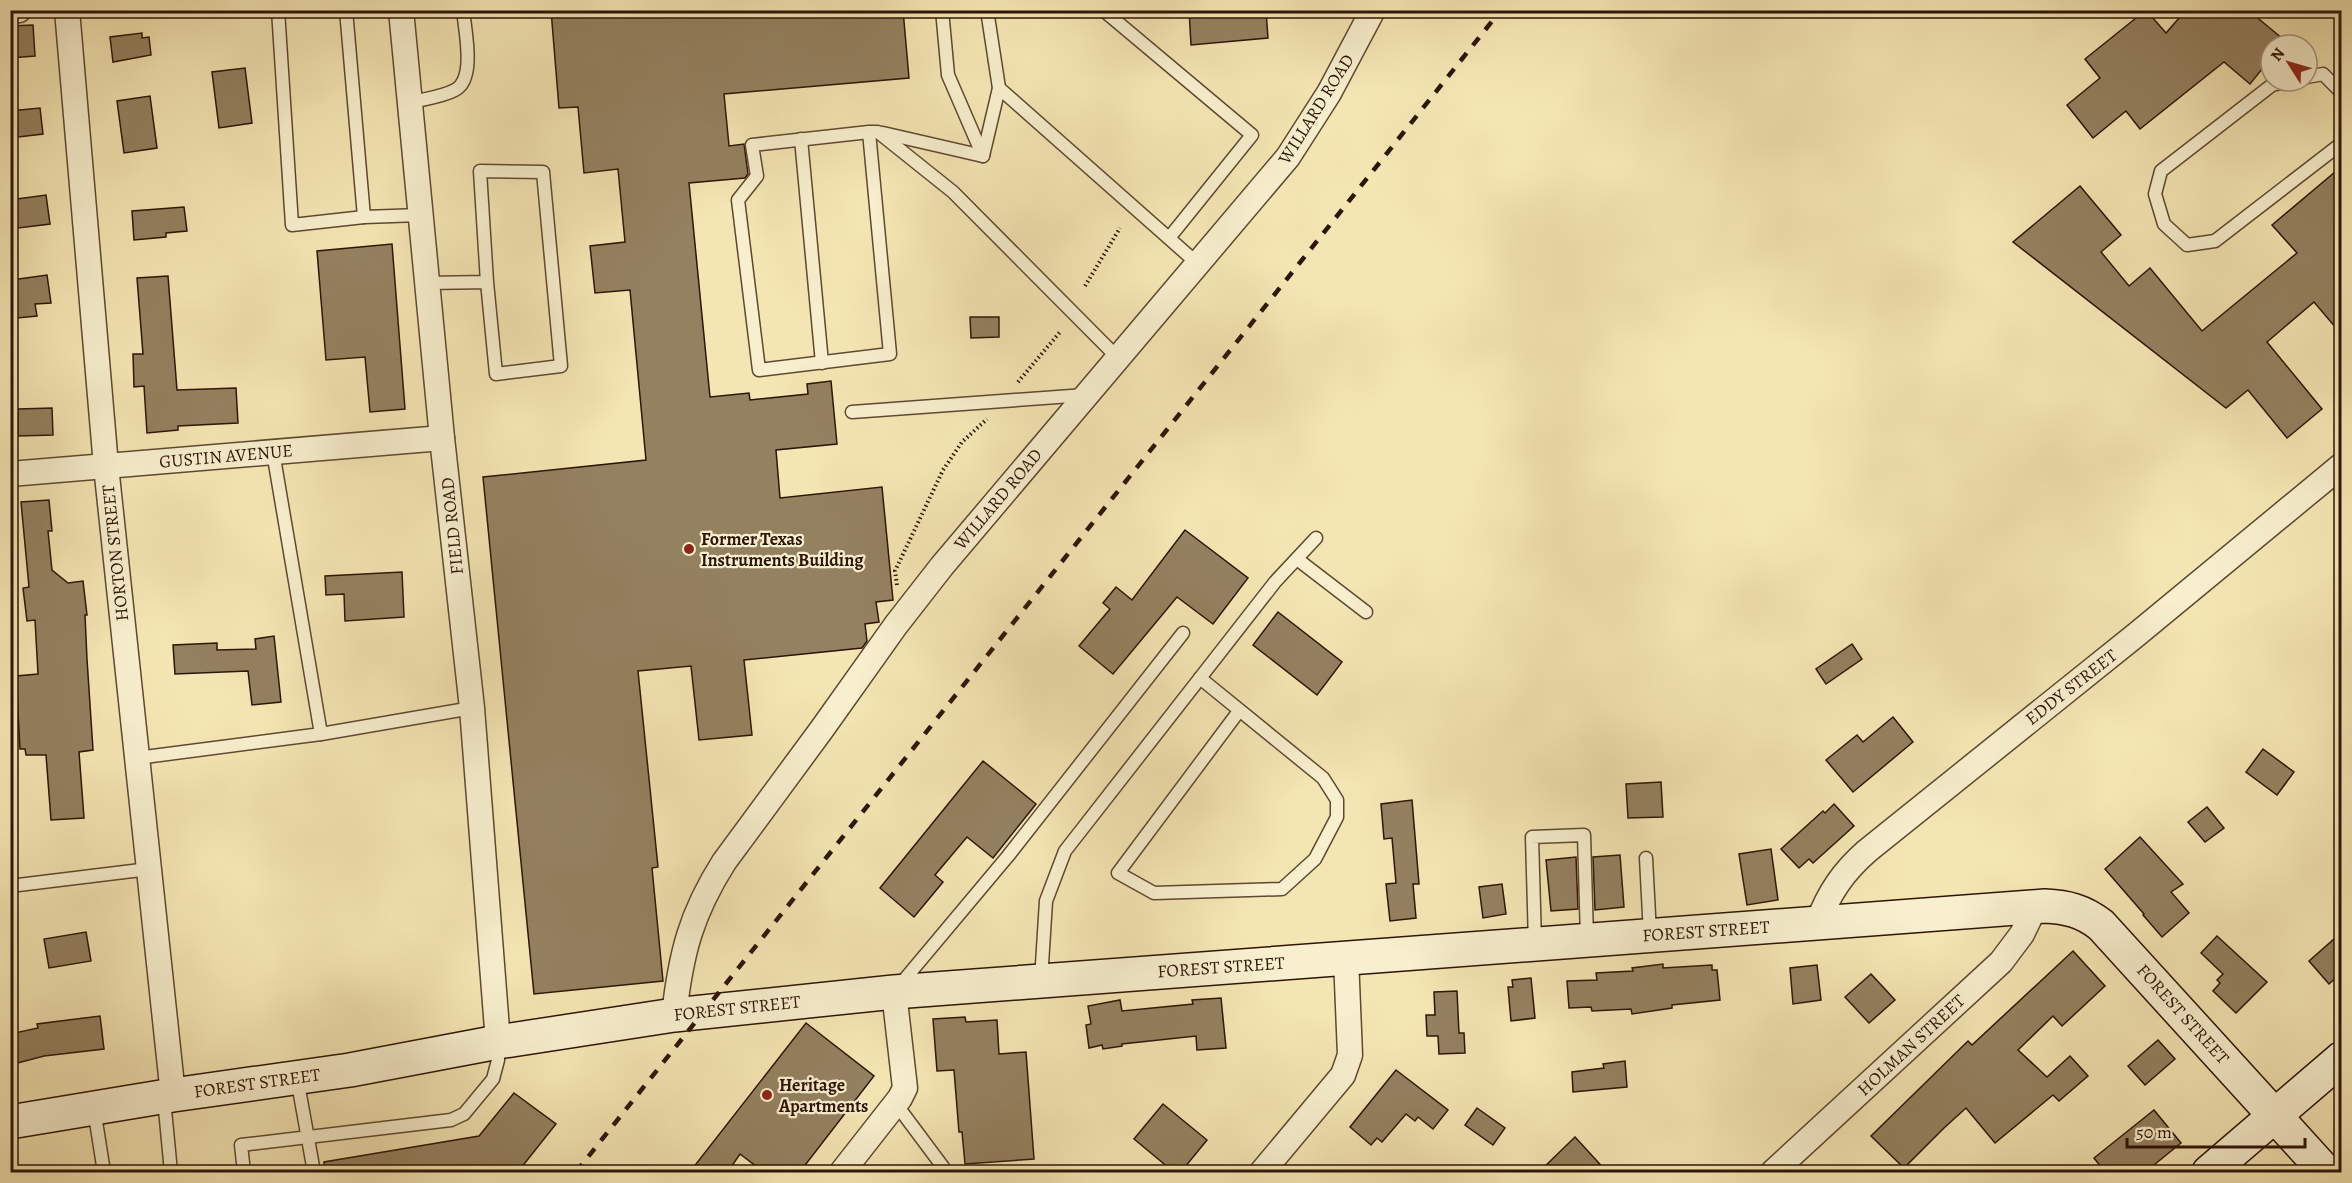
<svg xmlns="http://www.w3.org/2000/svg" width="2352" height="1183" viewBox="0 0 2352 1183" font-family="Alegreya,serif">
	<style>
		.building { fill: #948160; stroke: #2d1406; stroke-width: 1.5 }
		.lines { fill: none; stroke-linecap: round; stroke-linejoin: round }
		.lane-casing { stroke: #5f4831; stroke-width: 15 }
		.street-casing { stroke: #5f4831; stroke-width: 27 }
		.secondary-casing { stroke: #2d1406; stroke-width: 36 }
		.path { stroke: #2d1406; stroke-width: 4; stroke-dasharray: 1.5 3; stroke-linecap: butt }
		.lane { stroke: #f8efce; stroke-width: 12 }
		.street { stroke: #f8efce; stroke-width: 24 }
		.secondary { stroke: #f8efce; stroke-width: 33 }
		.rail { stroke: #2d1406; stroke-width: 4.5; stroke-dasharray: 10 10; stroke-linecap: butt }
		.poi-dot { fill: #8f2418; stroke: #f8efce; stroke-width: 2 }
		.labels { text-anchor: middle; stroke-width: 4.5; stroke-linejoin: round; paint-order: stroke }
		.street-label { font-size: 18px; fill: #2d1406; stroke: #f8efce }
		.poi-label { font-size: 18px; font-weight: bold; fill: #2d1406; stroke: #f8efce; text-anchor: start }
	</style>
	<rect width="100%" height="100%" fill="#f4e6b3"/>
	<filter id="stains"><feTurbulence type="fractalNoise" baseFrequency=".00333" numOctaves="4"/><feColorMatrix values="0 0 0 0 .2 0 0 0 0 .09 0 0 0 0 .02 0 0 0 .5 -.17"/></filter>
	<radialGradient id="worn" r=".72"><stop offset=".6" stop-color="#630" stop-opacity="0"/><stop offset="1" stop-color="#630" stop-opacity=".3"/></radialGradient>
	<g class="building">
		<polygon points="551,10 903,10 909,78 724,94 729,146 744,144 748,174 745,178 689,183 710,397 749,393 750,400 808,394 807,384 831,381 837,444 776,450 780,498 882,487 893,600 876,602 879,622 865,624 867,641 862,648 744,660 752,735 699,740 691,666 638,671 658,867 652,868 663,981 534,994 483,477 646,460 630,290 595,293 590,246 625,242 618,169 584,173 578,107 559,108"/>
		<polygon points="1189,10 1266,10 1268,38 1191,45"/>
		<polygon points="2146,10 2166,33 2186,10 2248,10 2290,45 2271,45 2271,58 2250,84 2224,62 2140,129 2126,111 2093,138 2067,105 2100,78 2085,59"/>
		<polygon points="33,25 35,56 10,58 10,26"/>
		<polygon points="142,33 142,38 149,37 151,55 113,62 110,37"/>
		<polygon points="245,68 252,123 219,128 212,72"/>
		<polygon points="150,96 157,148 124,153 117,101"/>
		<polygon points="40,108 43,134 10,138 10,111"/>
		<polygon points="2342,166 2342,335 2314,302 2267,342 2322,409 2287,438 2248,390 2226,408 2013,242 2080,186 2121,235 2101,252 2129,286 2150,268 2202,331 2297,253 2272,225"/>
		<polygon points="46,195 50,224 10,229 10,200"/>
		<polygon points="184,207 187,231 166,233 166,237 134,240 132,211"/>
		<polygon points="392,244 405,409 370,412 365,357 326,360 317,251"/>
		<polygon points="47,275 51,303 35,304 37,316 17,318 12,280"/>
		<polygon points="168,276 177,390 236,388 238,423 178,426 178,430 147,433 144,386 134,387 133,354 143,354 137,278"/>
		<polygon points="970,317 999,317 999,337 971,338"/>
		<polygon points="52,408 53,435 18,436 18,409"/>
		<polygon points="49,500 52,531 48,531 52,570 68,583 83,581 87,615 85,615 87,659 93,750 79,752 84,818 51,820 46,755 26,755 25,749 20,749 16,676 38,674 35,620 27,621 23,588 29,587 21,502"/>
		<polygon points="1185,530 1248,578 1213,624 1177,597 1113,674 1079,646 1110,609 1103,603 1116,587 1132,600"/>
		<polygon points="402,572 404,617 345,621 344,594 326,595 325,576"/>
		<polygon points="1278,612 1342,662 1317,695 1253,645"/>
		<polygon points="274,636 281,702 252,705 248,671 175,674 173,645 217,643 217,650 256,649 255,639"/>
		<polygon points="1852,644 1862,659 1826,684 1816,669"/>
		<polygon points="1893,717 1913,742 1853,792 1826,760 1857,735 1863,742"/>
		<polygon points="2263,749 2294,772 2277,795 2246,772"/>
		<polygon points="983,761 1036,804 993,858 967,837 935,875 943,882 914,917 880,888"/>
		<polygon points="1661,782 1663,817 1628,818 1626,784"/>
		<polygon points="1412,800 1419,884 1413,884 1416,918 1390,921 1386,884 1396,883 1392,838 1384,839 1381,804"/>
		<polygon points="1834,804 1854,826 1813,863 1809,859 1799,868 1781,849 1823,811 1825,813"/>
		<polygon points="2207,807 2224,828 2205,842 2188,822"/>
		<polygon points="2140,837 2183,884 2171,892 2189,913 2162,937 2143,915 2144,914 2105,869"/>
		<polygon points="1771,849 1778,900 1747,905 1739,854"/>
		<polygon points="1620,855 1624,907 1595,910 1593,857"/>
		<polygon points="1576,857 1578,909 1551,911 1546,860"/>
		<polygon points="1502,884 1506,914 1483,918 1479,887"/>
		<polygon points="86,932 91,961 49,968 44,939"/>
		<polygon points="2342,932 2342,972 2329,984 2309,961"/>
		<polygon points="2217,936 2267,982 2236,1013 2213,991 2220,983 2217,980 2223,974 2201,953"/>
		<polygon points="2073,951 2105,986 2062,1026 2053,1016 2018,1050 2047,1077 2070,1056 2088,1076 2059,1101 2053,1095 1995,1143 1966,1108 1944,1128 1904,1168 1871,1136 1968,1041 1972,1045"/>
		<polygon points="1663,964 1663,968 1712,965 1712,970 1717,970 1720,1000 1672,1005 1672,1008 1632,1014 1631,1009 1592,1011 1591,1007 1569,1008 1567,981 1597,980 1596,973 1633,971 1632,968"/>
		<polygon points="1817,965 1821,1000 1793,1004 1790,968"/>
		<polygon points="1871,974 1895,1000 1869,1023 1845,997"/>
		<polygon points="1531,978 1535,1018 1511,1021 1508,987 1513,987 1512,980"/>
		<polygon points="1457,991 1459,1033 1464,1033 1465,1053 1439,1054 1438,1036 1427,1036 1426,1015 1435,1015 1434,992"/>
		<polygon points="1221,998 1226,1048 1197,1050 1196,1036 1122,1044 1122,1046 1103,1049 1102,1045 1089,1048 1086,1025 1091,1024 1088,1006 1120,1000 1122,1011 1193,1004 1192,1000"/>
		<polygon points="100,1016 104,1049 44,1056 10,1065 10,1034 38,1028 37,1024"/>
		<polygon points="965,1017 966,1022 997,1020 999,1054 1026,1052 1034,1159 965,1164 962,1132 959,1132 954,1070 937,1071 933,1019"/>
		<polygon points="806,1023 874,1076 799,1173 765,1173 740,1154 727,1173 689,1173"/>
		<polygon points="2158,1040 2175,1059 2145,1085 2128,1066"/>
		<polygon points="1625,1061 1627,1087 1573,1092 1572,1072 1604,1068 1603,1064"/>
		<polygon points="1396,1070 1448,1110 1433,1129 1418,1117 1415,1121 1406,1114 1382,1142 1377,1138 1371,1145 1350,1127"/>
		<polygon points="514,1093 556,1124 517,1173 324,1173 324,1162 479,1136"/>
		<polygon points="1163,1104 1207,1140 1180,1173 1175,1173 1134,1139"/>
		<polygon points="1477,1108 1505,1128 1493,1145 1465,1125"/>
		<polygon points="2154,1110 2181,1143 2144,1173 2106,1173 2094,1158"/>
		<polygon points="1575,1137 1608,1173 1538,1173"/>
	</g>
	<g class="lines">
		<defs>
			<g id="lane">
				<polyline points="278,10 292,225 364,217 420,215"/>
				<polyline points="346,10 364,217"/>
				<polyline points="942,10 948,75 983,156"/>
				<polyline points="987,10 999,88 1198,264"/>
				<polyline points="1103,10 1252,135 1169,238"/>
				<polyline points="2307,77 2323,74 2342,93"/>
				<polyline points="2289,81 2272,85 2161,171 2155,194 2164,224 2187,245 2215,241 2342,143"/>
				<path d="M409 103C423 99 442 97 455 90 476 79 465 31 463 10"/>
				<polyline points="869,132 890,354 759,370 738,200 757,176 752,145 869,132 878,132 953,192 1118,358"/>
				<polyline points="883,133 983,156 999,88"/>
				<polyline points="801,139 822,363"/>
				<polyline points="427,283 487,282 480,171 543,172 561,366 496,374 487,282"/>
				<polyline points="852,412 1085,395"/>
				<polyline points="1297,559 1366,612"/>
				<polyline points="1200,678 1323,778 1337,800 1337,817 1315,859 1282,889 1154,893 1118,873 1239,711"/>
				<polyline points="321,734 472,708"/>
				<polyline points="137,758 321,734 273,452"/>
				<polyline points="1646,858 1650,934"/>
				<polyline points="10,886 149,869"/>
				<polyline points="1535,943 1532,837 1584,835 1587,938"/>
				<polyline points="1041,980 1046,901 1065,851 1275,582 1316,538"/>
				<polyline points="899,986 1008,856 1183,633"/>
				<polyline points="297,1078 314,1172"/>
				<polyline points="164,1099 171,1172"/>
				<polyline points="896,1104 943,1167 939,1172"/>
				<polyline points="94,1109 104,1172"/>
				<polyline points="244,1172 241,1145 451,1120 464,1114 493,1079 498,1060 498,1043"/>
			</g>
			<g id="street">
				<polyline points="67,10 106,466 173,1095"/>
				<polyline points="401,10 442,438 472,708 498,1042"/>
				<polyline points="10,11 19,10"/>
				<polyline points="10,474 442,438"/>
				<path d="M1818 922C1829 893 1843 872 1867 851L2136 635 2342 465"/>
				<path d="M674 1015C681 953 691 914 724 862L822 729 896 625 942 566 1288 157 1329 93 1373 10"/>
				<polyline points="842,1172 900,1098 905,1088 894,992"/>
				<polyline points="1262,1172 1343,1075 1350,1055 1346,958"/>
				<polyline points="1773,1172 2001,962 2022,934 2035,907"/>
			</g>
			<g id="secondary">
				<path d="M10 1122 173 1095 350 1070 498 1042 674 1015 894 992 2045 906C2067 907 2083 911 2101 925L2326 1172"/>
				<polyline points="2209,1172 2342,1058"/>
			</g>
		</defs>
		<use href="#lane" class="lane-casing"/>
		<use href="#street" class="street-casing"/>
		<use href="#secondary" class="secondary-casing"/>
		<g class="path">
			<polyline points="1085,286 1120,228"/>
			<polyline points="1018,382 1060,332"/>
			<polyline points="897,585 895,571 943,470 962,442 987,419"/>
		</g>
		<use href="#lane" class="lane"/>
		<use href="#street" class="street"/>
		<use href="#secondary" class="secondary"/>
		<polyline class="rail" points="576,1172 1501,10"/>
	</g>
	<g class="poi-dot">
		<circle cx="689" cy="549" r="6"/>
		<circle cx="767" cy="1095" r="6"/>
	</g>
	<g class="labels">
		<g class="street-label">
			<text transform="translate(1316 109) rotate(-58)" y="6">WILLARD ROAD</text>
			<text transform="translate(226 456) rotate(-5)" y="6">GUSTIN AVENUE</text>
			<text transform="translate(998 499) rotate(-50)" y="6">WILLARD ROAD</text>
			<text transform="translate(452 526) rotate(-96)" y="6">FIELD ROAD</text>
			<text transform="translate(115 553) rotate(-96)" y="6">HORTON STREET</text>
			<text transform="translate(2071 687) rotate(-38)" y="6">EDDY STREET</text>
			<text transform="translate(1706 931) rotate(-4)" y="6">FOREST STREET</text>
			<text transform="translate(1221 967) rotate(-4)" y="6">FOREST STREET</text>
			<text transform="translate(737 1008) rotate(-6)" y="6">FOREST STREET</text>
			<text transform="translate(2183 1014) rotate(48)" y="6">FOREST STREET</text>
			<text transform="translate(1911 1045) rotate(-43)" y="6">HOLMAN STREET</text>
			<text transform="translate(257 1083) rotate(-8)" y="6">FOREST STREET</text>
		</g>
		<g class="poi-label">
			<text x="701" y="545">Former Texas<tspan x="701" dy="21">Instruments Building</tspan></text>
			<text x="779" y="1091">Heritage<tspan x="779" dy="21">Apartments</tspan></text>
		</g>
	</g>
	<rect width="2352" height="1183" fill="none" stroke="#f4e6b3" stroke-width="36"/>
	<rect x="12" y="12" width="2328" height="1159" fill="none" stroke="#2d1406" stroke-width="3"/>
	<rect x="18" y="18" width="2316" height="1147" fill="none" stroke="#2d1406" stroke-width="1.5"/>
	<g transform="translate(2289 63) rotate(307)"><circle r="28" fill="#f8efce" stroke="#a7977e" stroke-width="1.5"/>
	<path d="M0-4.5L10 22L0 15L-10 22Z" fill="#8f2418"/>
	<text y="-9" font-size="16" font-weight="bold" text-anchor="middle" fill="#2d1406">N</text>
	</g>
	<path d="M2127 1138v9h178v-9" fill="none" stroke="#2d1406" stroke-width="3"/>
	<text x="2136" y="1138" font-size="18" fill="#2d1406" stroke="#f8efce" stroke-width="4.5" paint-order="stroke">50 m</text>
	<rect width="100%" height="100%" filter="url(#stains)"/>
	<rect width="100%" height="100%" fill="url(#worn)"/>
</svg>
